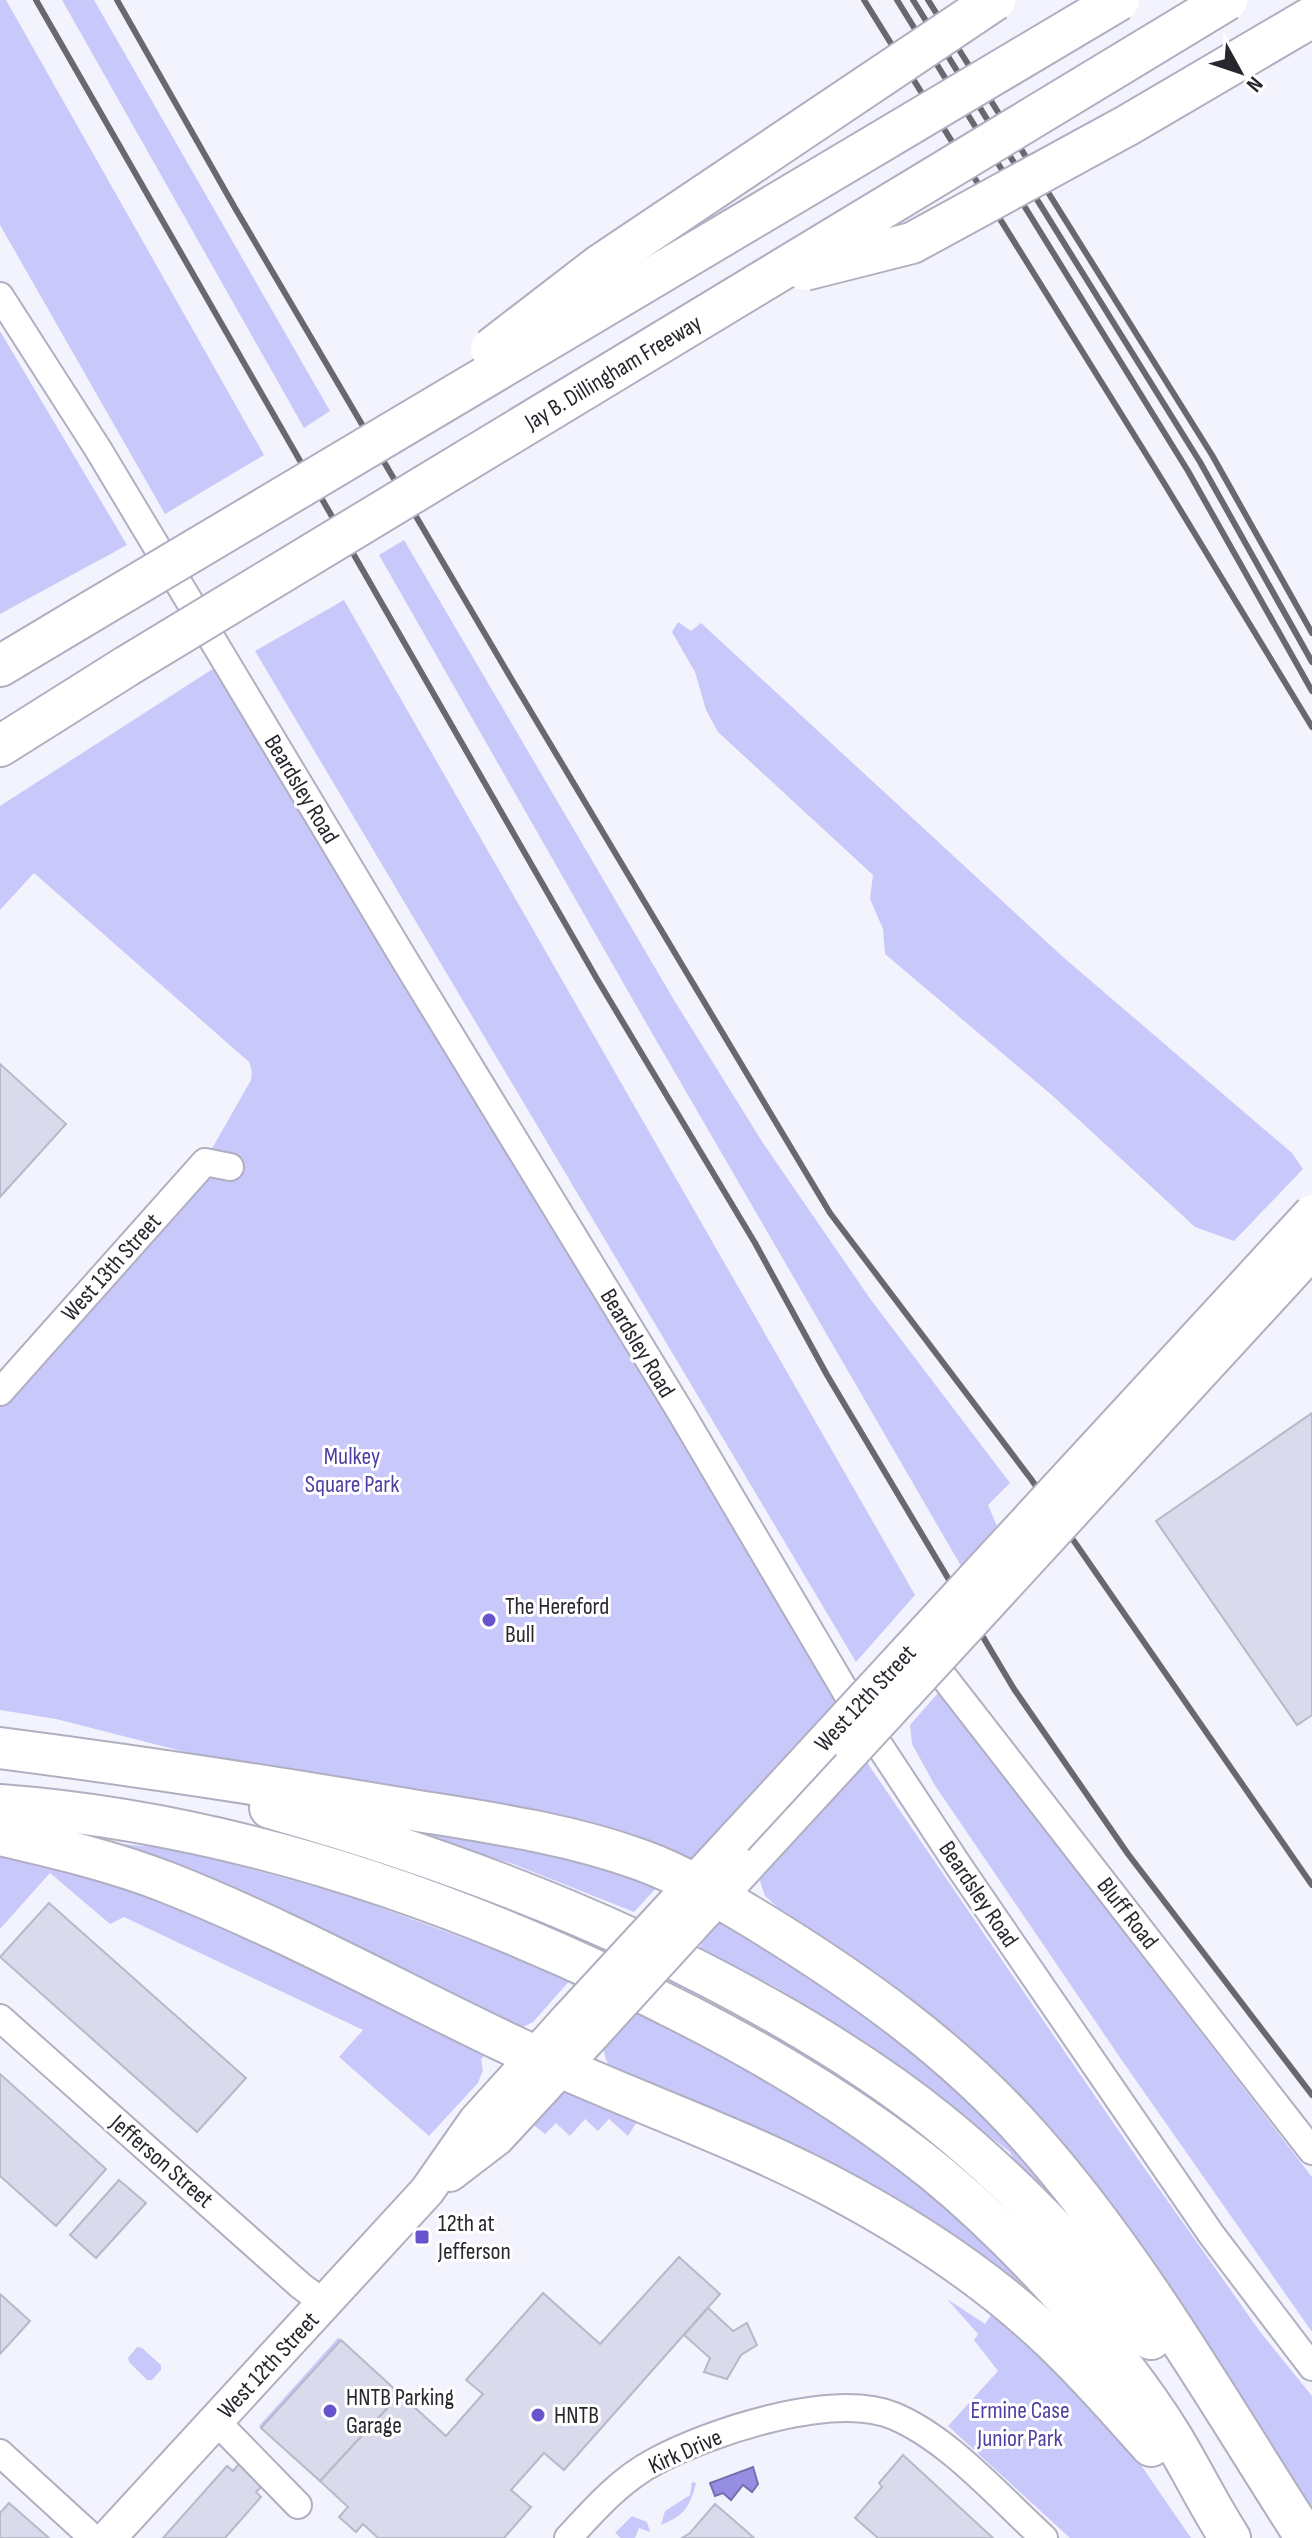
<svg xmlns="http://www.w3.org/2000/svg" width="1312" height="2538" viewBox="0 0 1312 2538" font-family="'Sofia Sans Condensed',sans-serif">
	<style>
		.green { fill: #c9c8fb }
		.water { fill: #958ee3; stroke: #746fad; stroke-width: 2 }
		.building { fill: #dadaed; stroke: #b8b8c9; stroke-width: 2 }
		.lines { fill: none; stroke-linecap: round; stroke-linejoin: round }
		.minor-casing { stroke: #b0afc1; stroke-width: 30 }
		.major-casing { stroke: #b0afc1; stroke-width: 38 }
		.highway-casing { stroke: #b0afc1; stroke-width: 44 }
		.minor { stroke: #fff; stroke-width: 26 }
		.major { stroke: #fff; stroke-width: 34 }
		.highway { stroke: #fff; stroke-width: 40 }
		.rail { stroke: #696870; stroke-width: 6 }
		.major-bridge-casing { stroke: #b0afc1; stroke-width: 38; stroke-linecap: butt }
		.highway-bridge-casing { stroke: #b0afc1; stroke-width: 44; stroke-linecap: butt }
		.major-bridge { stroke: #fff; stroke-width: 34 }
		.highway-bridge { stroke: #fff; stroke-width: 40 }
		.poi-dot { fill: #6853cc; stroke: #fff; stroke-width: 3 }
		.labels { text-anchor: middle; stroke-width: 6; stroke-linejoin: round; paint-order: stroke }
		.street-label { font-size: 24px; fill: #28272e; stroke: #fff }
		.park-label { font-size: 24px; fill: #503fa2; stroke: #fff }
		.poi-label { font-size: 24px; fill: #28272e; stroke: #fff; text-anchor: start }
	</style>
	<rect width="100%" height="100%" fill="#f3f3fe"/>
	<g class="green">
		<polygon points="0,0 6,0 264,455 165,514 0,225"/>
		<polygon points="62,0 94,0 330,411 304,428"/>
		<polygon points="0,331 127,545 0,614"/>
		<polygon points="404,540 674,1000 763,1143 871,1300 1010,1483 988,1505 997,1526 961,1566 645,1021 379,555"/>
		<polygon points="344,600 915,1595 856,1662 255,651"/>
		<polygon points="678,622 691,631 701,623 1063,957 1292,1153 1303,1169 1234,1241 1195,1227 1054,1097 885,954 883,929 870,899 873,875 718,732 706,710 695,672 672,632"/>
		<polygon points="225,661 862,1702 694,1882 56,1719 0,1710 0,1392 205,1161 251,1080 252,1072 249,1062 34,873 0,910 0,806"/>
		<polygon points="939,1692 1312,2177 1312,2332 1123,2062 934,1784 912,1744 910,1725"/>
		<polygon points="866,1761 1138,2159 1261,2333 1312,2396 1312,2517 1083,2186 765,1896 760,1881 764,1871"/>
		<polygon points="324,1807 560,1851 657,1887 634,1912 513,1864"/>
		<polygon points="92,1841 164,1848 219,1860 349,1896 572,1978 533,2022 517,2030"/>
		<polygon points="0,1855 178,1897 487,2053 481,2059 483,2070 478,2083 429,2136 339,2057 363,2030 124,1917 110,1924 50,1873 0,1929"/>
		<path d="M718 1921 791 1952 955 2084 1083 2224C1061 2205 1020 2178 1010 2152L869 2045 776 1987 698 1949Z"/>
		<path d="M635 2009 748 2070 832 2121 887 2160 927 2189 1070 2325 1057 2327 614 2072C590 2043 615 2030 635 2009Z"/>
		<polygon points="570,2089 638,2120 628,2136 609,2119 598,2131 585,2119 570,2136 556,2123 545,2134 530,2122 557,2095"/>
		<polygon points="947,2299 985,2324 992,2314 1008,2325 1100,2414 1143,2468 1191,2538 1070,2538 948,2426 998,2371 974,2340 978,2334"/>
		<polygon points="338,2338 341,2340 261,2428 259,2426"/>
		<polygon points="137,2347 142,2348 161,2365 161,2370 152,2380 147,2380 129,2362 128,2358"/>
		<path d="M692 2482 696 2483C690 2507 684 2516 661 2525L665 2511 690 2495Z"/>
		<polygon points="632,2516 647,2522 650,2532 639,2528 635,2538 621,2538 615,2533"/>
	</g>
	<polygon class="water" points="753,2467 758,2484 752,2492 743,2485 731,2500 723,2493 715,2496 710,2483"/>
	<g class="building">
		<polygon points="0,1064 66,1124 0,1197"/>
		<polygon points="1312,1413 1312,1715 1297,1725 1156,1521"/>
		<polygon points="49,1903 246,2078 197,2132 0,1957"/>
		<polygon points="0,2074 106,2169 56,2226 0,2176"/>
		<polygon points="119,2180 146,2203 96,2258 70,2235"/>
		<polygon points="679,2257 720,2294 564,2470 544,2453 511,2490 531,2507 504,2538 378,2538 363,2524 356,2532 339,2517 348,2507 320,2481 400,2394 446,2436 483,2394 466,2380 543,2293 600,2344"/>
		<polygon points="0,2294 30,2321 0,2354"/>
		<polygon points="708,2308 733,2331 747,2323 757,2345 741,2355 727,2379 704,2372 710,2358 684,2335"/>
		<polygon points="341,2340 400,2394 320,2481 261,2428"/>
		<polygon points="903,2455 993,2538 878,2538 855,2518 882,2487 879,2483"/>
		<polygon points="239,2464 263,2485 256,2492 261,2497 225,2538 163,2538 227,2466 233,2471"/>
		<polygon points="9,2503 49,2538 0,2538 0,2513"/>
		<polygon points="715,2504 744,2529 754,2538 682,2538 690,2533"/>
	</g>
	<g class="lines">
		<defs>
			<g id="minor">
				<polyline points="0,296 98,449 404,959 680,1411 860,1716 960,1868 1211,2234 1312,2367"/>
				<polyline points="0,1392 205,1162 230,1167"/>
				<polyline points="943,1676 1312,2151"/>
				<polyline points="0,2018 301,2286 324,2303"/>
				<polyline points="216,2421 298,2505"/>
				<polyline points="0,2453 93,2538"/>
				<path d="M568 2538C594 2510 620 2480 654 2462 709 2432 833 2391 894 2416 949 2439 999 2497 1044 2538"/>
			</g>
			<g id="major">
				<polyline points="664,1915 735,1838"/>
				<polyline points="689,1929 853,1751"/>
				<polyline points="450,2174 497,2138 595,2032"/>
				<polyline points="108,2538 427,2191 476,2121 568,2019"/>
			</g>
			<g id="highway">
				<polyline points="0,666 92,611"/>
				<polyline points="0,746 127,666"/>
				<path d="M0 1748C132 1765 263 1785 394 1807 477 1821 561 1831 641 1860 685 1876 723 1900 763 1924 860 1984 953 2050 1029 2136 1136 2256 1219 2403 1306 2538"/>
				<path d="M0 1805C215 1821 422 1888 616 1980 729 2033 838 2094 936 2173 982 2211 1025 2254 1065 2298 1103 2340 1140 2386 1170 2434 1191 2468 1208 2504 1230 2538"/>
				<path d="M270 1808C444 1857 612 1920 769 2009 829 2043 887 2080 940 2123 1019 2187 1087 2261 1151 2339"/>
				<path d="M0 1835C56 1848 112 1861 166 1882 283 1928 394 1989 507 2043 613 2094 725 2131 829 2185 909 2227 986 2277 1052 2340 1087 2373 1119 2410 1151 2446"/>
			</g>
		</defs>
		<use href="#minor" class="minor-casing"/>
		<use href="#major" class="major-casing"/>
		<use href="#highway" class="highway-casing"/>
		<use href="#minor" class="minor"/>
		<use href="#major" class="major"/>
		<use href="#highway" class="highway"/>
		<g class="rail">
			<polyline points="36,0 597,979 755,1243 827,1375 1014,1689 1128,1854 1312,2095"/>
			<polyline points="117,0 235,208 512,680 830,1213 1031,1479 1312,1885"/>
			<polyline points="864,0 1164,483 1312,727"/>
			<polyline points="897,0 1188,471 1312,691"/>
			<polyline points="913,0 1200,462 1312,662"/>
			<polyline points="928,0 1212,455 1312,633"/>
		</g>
		<defs>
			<g id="major-bridge">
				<polyline points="853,1751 1312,1252"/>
				<polyline points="735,1838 1312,1212"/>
				<polyline points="568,2019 664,1915"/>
				<polyline points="595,2032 689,1929"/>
			</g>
			<g id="highway-bridge">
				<polyline points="805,270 912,243 1128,125 1312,17"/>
				<polyline points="491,349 600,265 995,0"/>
				<polyline points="92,611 1119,0"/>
				<polyline points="127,666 1227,0"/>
			</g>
		</defs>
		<use href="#major-bridge" class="major-bridge-casing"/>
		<use href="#highway-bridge" class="highway-bridge-casing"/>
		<use href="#major-bridge" class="major-bridge"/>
		<use href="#highway-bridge" class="highway-bridge"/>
	</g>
	<g class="poi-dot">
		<circle cx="489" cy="1620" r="8"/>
		<rect x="414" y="2229" width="16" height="16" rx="4"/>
		<circle cx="330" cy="2411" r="8"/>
		<circle cx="538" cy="2415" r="8"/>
	</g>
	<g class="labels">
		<g class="street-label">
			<text transform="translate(613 372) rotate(-31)" y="8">Jay B. Dillingham Freeway</text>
			<text transform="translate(302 789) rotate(59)" y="8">Beardsley Road</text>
			<text transform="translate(111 1267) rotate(-48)" y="8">West 13th Street</text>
			<text transform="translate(638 1343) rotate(59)" y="8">Beardsley Road</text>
			<text transform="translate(865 1698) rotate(-47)" y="8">West 12th Street</text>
			<text transform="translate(979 1894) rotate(56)" y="8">Beardsley Road</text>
			<text transform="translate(1128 1913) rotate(52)" y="8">Bluff Road</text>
			<text transform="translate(162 2161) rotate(41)" y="8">Jefferson Street</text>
			<text transform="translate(268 2365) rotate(-47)" y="8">West 12th Street</text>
			<text transform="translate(685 2451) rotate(-24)" y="8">Kirk Drive</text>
		</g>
		<g class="park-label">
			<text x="352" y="1464">Mulkey<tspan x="352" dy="28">Square Park</tspan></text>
			<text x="1020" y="2418">Ermine Case<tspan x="1020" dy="28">Junior Park</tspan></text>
		</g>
		<g class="poi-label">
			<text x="505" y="1614">The Hereford<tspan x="505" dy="28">Bull</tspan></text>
			<text x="438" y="2231">12th at<tspan x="438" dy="28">Jefferson</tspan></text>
			<text x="346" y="2405">HNTB Parking<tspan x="346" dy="28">Garage</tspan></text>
			<text x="554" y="2423">HNTB</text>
		</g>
	</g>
	<g transform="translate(1240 72) rotate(130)" stroke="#ffffff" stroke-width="6" paint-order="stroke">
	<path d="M0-6L14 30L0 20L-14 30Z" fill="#28272e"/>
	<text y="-12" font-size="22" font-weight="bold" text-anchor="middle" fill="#28272e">N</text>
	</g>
</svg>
